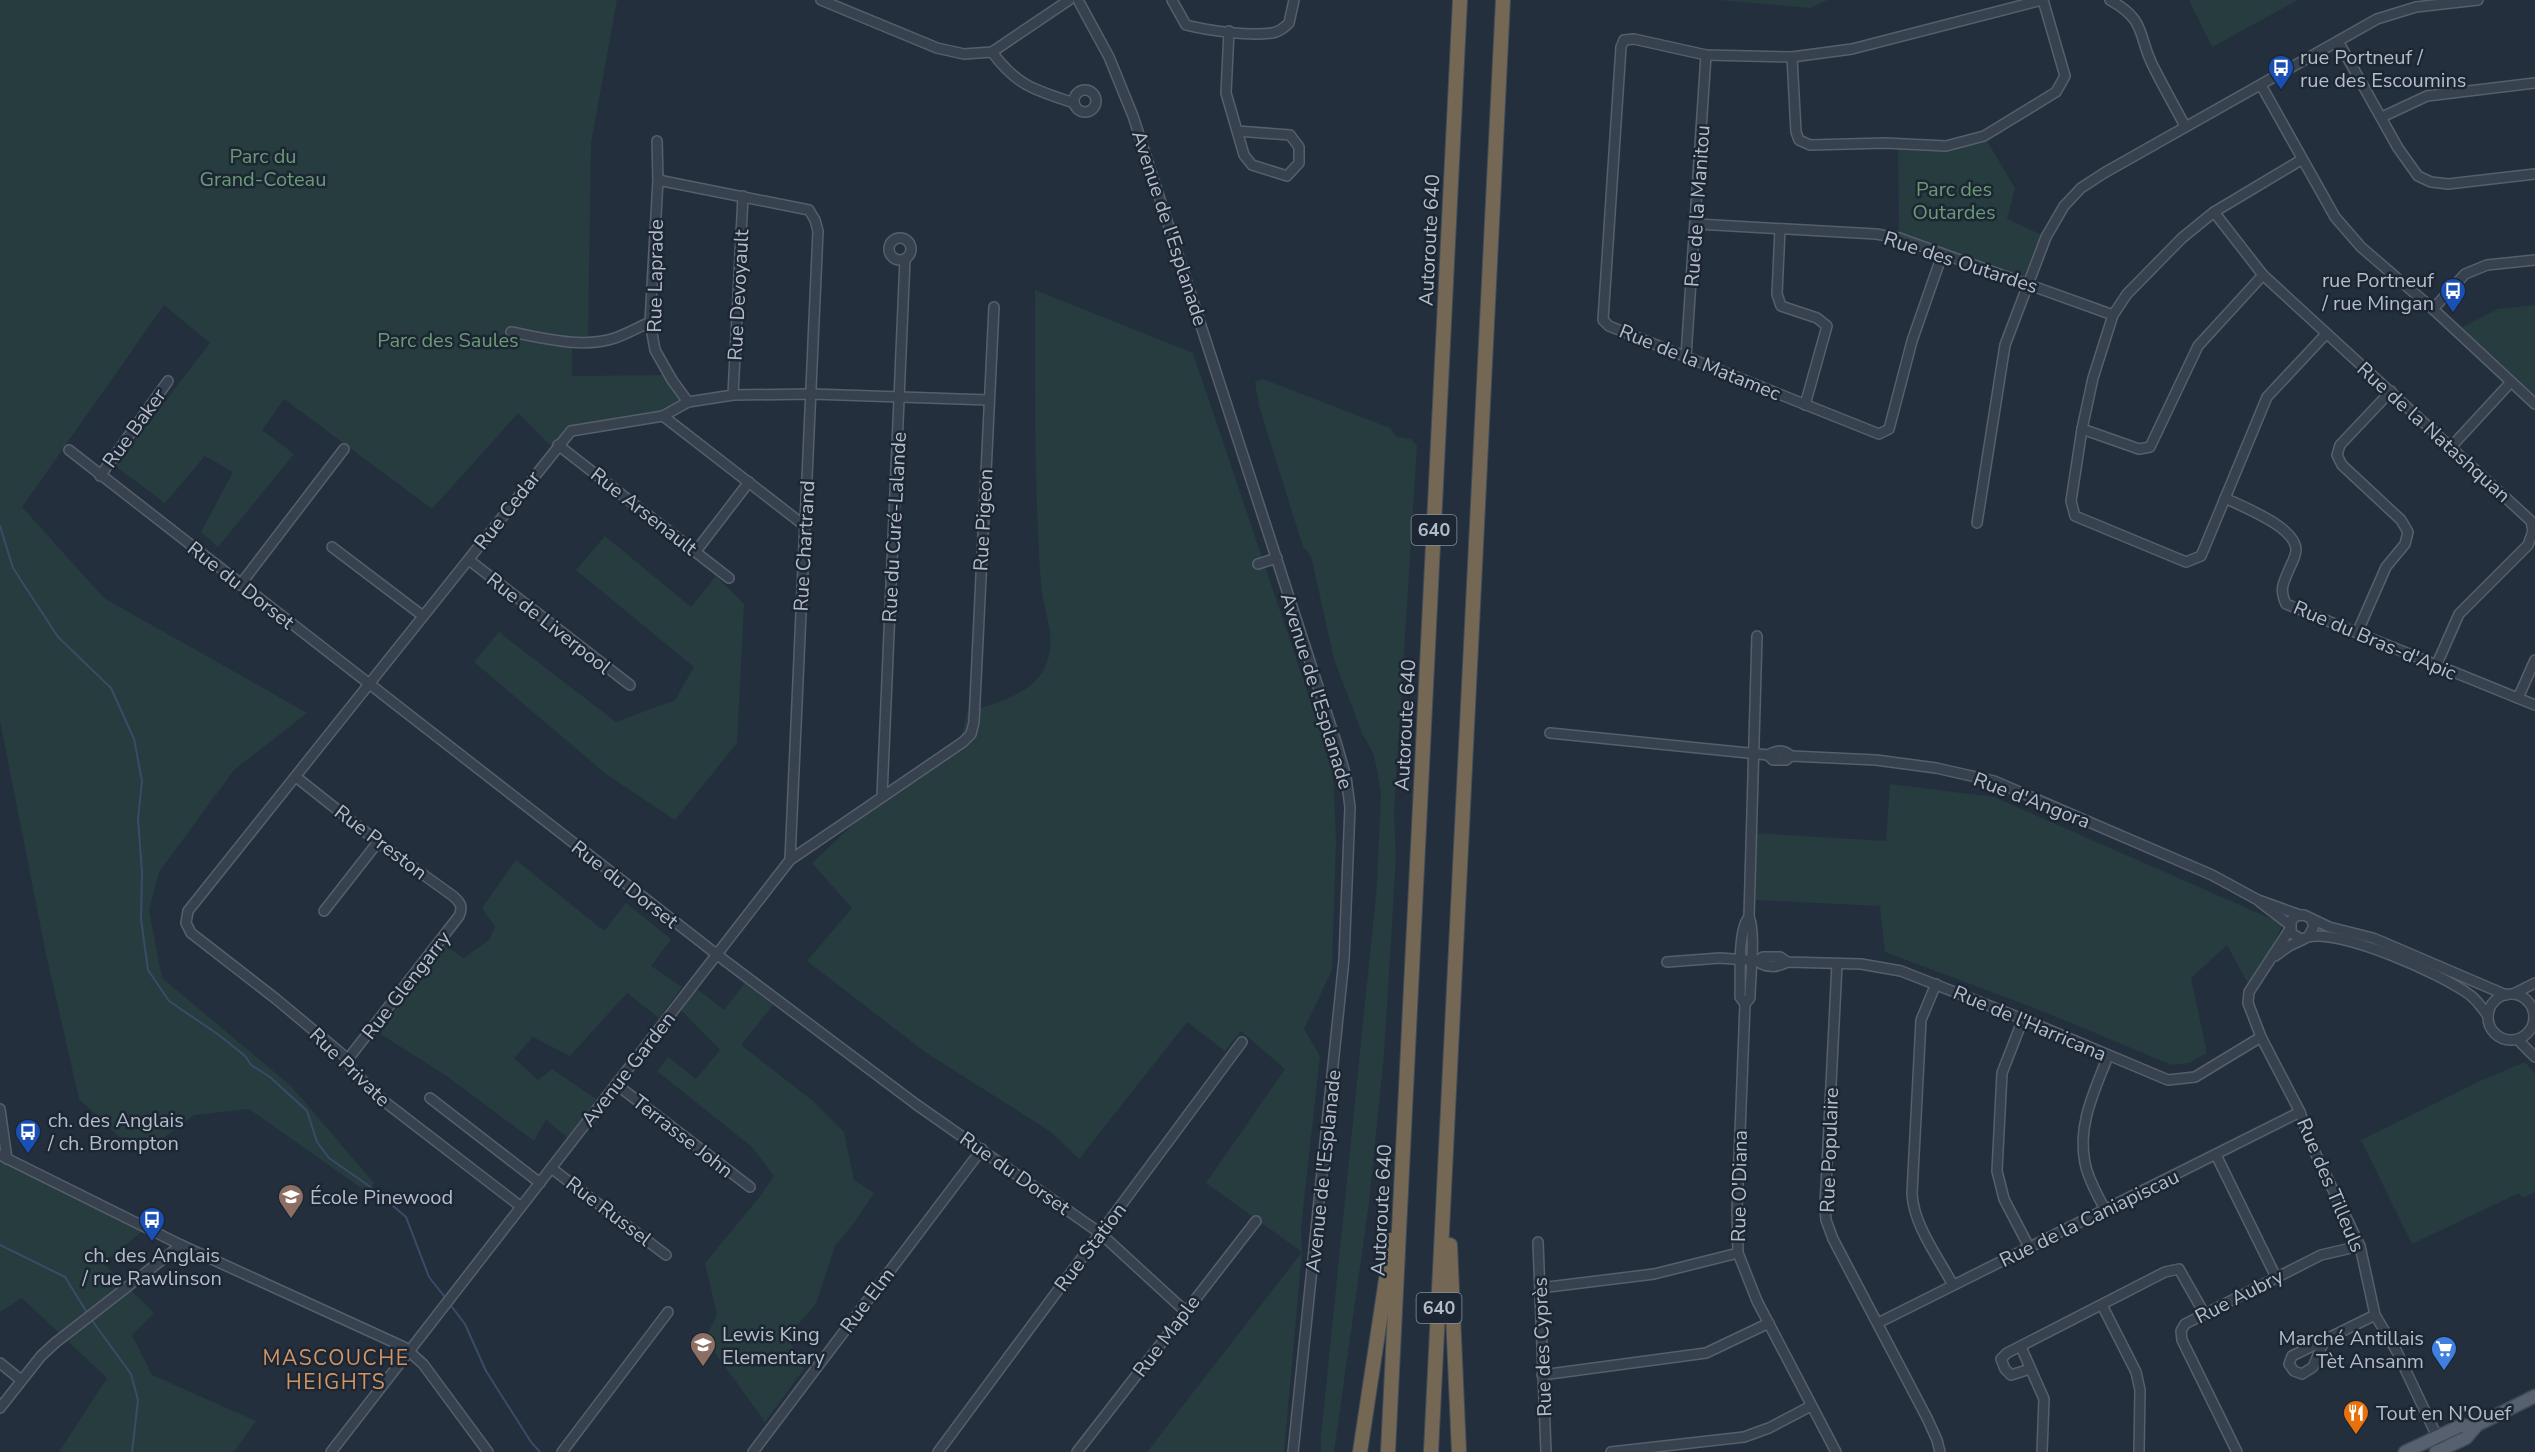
<svg xmlns="http://www.w3.org/2000/svg" width="2535" height="1452" viewBox="0 0 2535 1452" font-family="'Nunito Sans',sans-serif">
	<style>
		.green { fill: #263c3f }
		.lines { fill: none; stroke-linecap: round; stroke-linejoin: round }
		.stream { stroke: #394c67; stroke-width: 2 }
		.minor-casing { stroke: #565f6c; stroke-width: 12 }
		.major-casing { stroke: #414a57; stroke-width: 15 }
		.highway-casing { stroke: #434c59; stroke-width: 16 }
		.minor { stroke: #38414e; stroke-width: 9 }
		.major { stroke: #56606e; stroke-width: 12 }
		.highway { stroke: #746855; stroke-width: 14 }
		.labels { text-anchor: middle; stroke-width: 5; stroke-linejoin: round; paint-order: stroke }
		.shield { fill: #1d2633; stroke: #878f9c; stroke-width: 1.5 }
		.shield-label { font-size: 18px; font-weight: bold; fill: #b4bcc9 }
		.poi-label { font-size: 20px; fill: #b4bcc9; stroke: #1d2633; text-anchor: start }
		.park-label { font-size: 20px; fill: #6b9a76; stroke: #1d2633 }
		.street-label { font-size: 20px; fill: #b4bcc9; stroke: #1d2633 }
		.neighbourhood-label { font-size: 21px; letter-spacing: 1.5px; fill: #d59563; stroke: #1d2633 }
	</style>
	<rect width="100%" height="100%" fill="#242f3e"/>
	<g class="green">
		<polygon points="0,0 617,0 591,143 588,339 572,344 572,376 663,375 685,403 663,411 564,429 554,449 518,413 432,509 284,399 262,430 294,454 218,547 201,532 233,472 205,456 165,503 115,466 210,343 164,305 22,507 104,598 307,713 234,770 159,872 149,910 162,978 291,1086 374,1183 367,1192 249,1109 194,1115 140,1156 79,1099 46,954 0,721"/>
		<polygon points="1719,0 1828,0 1810,8"/>
		<polygon points="2189,0 2298,0 2212,47"/>
		<polygon points="1984,136 2015,188 2007,219 2046,237 2030,283 1899,238 1898,144 1946,146"/>
		<path d="M1035 290 1193 353 1333 768 1336 841 1332 970 1304 1029 1320 1056 1301 1228 1302 1252 1284 1452H1147L1302 1252 1206 1183 1285 1069 1241 1031 1225 1051 1187 1022 1079 1159 1051 1132 925 1052 807 961 852 908 812 863 859 819 879 793 961 739 967 713C993 703 1030 696 1044 669 1059 640 1044 616 1041 585 1034 487 1035 388 1035 290Z"/>
		<polygon points="2535,305 2535,403 2455,331 2498,309"/>
		<polygon points="1263,379 1390,428 1397,437 1411,439 1417,446 1396,778 1394,814 1396,857 1384,1055 1369,1203 1334,1452 1321,1452 1321,1436 1377,885 1381,793 1376,765 1373,753 1362,733 1334,659 1311,556 1303,547 1259,406 1255,382"/>
		<polygon points="605,536 691,607 716,576 744,604 737,743 675,820 606,774 474,662 499,632 616,722 675,700 694,667 576,570"/>
		<polygon points="1890,784 1994,797 2283,924 2251,989 2227,945 2191,978 2207,1053 2189,1063 2172,1065 2047,1013 1885,952 1880,906 1756,900 1755,833 1886,841"/>
		<polygon points="516,860 604,931 626,903 671,939 651,966 682,987 659,1018 627,993 570,1056 533,1037 514,1058 538,1080 552,1069 596,1099 568,1138 546,1120 534,1141 448,1077 379,1033 442,944 464,958 489,940 495,927 482,908"/>
		<polygon points="745,983 773,1005 741,1045 813,1101 844,1132 854,1180 874,1193 854,1223 835,1246 816,1304 793,1330 791,1344 804,1369 765,1422 705,1339 717,1315 705,1263 758,1199 774,1176 752,1147 657,1071 668,1057 696,1079 720,1050 681,1010 697,989 724,1010"/>
		<polygon points="2525,1062 2535,1074 2535,1192 2523,1198 2519,1193 2412,1244 2361,1140 2480,1081"/>
		<polygon points="0,1158 144,1230 103,1263 154,1313 132,1335 152,1375 256,1421 234,1452 59,1452 107,1378 22,1298 0,1312"/>
	</g>
	<g class="lines">
		<g class="stream">
			<polyline points="0,526 13,568 58,637 111,688 134,739 142,781 138,819 142,872 141,919 148,970 169,1001 219,1035 245,1056 251,1065 270,1077 307,1111 317,1142 329,1158 372,1188 406,1217 429,1277 444,1296"/>
			<polyline points="0,1245 65,1277 88,1314"/>
			<polyline points="452,1307 465,1324 486,1371 531,1442 540,1452"/>
			<polyline points="91,1319 131,1374 138,1400 132,1452"/>
		</g>
		<defs>
			<g id="minor">
				<polyline points="821,0 937,48 964,54 992,52 1069,0"/>
				<polyline points="1078,0 1109,57 1133,116 1336,742 1346,777 1350,807 1344,959 1293,1452"/>
				<path d="M1172 0 1186 25C1210 31 1248 36 1272 33 1279 32 1284 28 1289 23L1294 0"/>
				<path d="M2110 0C2148 21 2137 36 2154 68 2164 88 2175 107 2185 126"/>
				<polyline points="1229,31 1226,93 1244,155 1252,165 1287,176 1299,163 1299,147 1290,135 1237,131"/>
				<polyline points="2338,41 2398,148 2418,176 2431,182 2448,184 2535,174"/>
				<path d="M992 52C1017 86 1035 90 1074 103"/>
				<polyline points="1792,57 1796,132 1799,140 1810,145 1885,143 1946,146 1984,136 2056,92 2065,76 2043,0"/>
				<polyline points="2261,85 2335,217 2361,247 2433,309 2535,404"/>
				<circle cx="1085" cy="101" r="11"/>
				<polyline points="2382,117 2427,96 2535,83"/>
				<polyline points="657,141 658,180 650,322 655,350 672,380 688,402"/>
				<polyline points="2301,160 2214,212 2182,238 2127,294 2113,315 2093,378 2082,429 2071,501 2075,516 2186,562 2201,556 2267,397 2326,334"/>
				<polyline points="658,180 809,210 815,220 818,231 790,860"/>
				<polyline points="2214,212 2263,275 2531,521 2533,531 2528,545 2459,614 2436,666"/>
				<polyline points="1697,224 1876,234 1899,238 2113,315"/>
				<polyline points="1780,229 1777,294 1781,306 1817,318 1827,326 1805,405"/>
				<circle cx="900" cy="249" r="11"/>
				<polyline points="1942,255 1912,341 1889,429 1879,434 1609,326 1603,320 1621,47 1624,40 1634,39 1706,55 1792,57 1852,49 2042,0"/>
				<polyline points="2433,309 2465,274 2487,265 2535,260"/>
				<path d="M511 332C544 338 582 349 615 338 627 334 639 327 650 322"/>
				<polyline points="1686,356 1706,55"/>
				<polyline points="733,395 743,196"/>
				<polyline points="663,416 805,526"/>
				<polyline points="2082,429 2139,449 2150,447 2198,346 2263,275"/>
				<polyline points="558,445 729,578"/>
				<polyline points="2451,447 2511,382"/>
				<polyline points="69,450 724,960 917,1105 1100,1233 1185,1311"/>
				<polyline points="100,476 168,381"/>
				<path d="M2225 498C2243 507 2296 527 2296 550 2296 557 2290 566 2288 572 2282 585 2280 591 2286 604L2535 705"/>
				<polyline points="1977,523 2005,345 2046,237 2064,206 2081,188 2104,173 2377,19 2416,7 2478,0"/>
				<polyline points="332,547 423,616"/>
				<polyline points="696,551 749,482"/>
				<polyline points="469,560 630,685"/>
				<polyline points="1258,564 1277,558"/>
				<polyline points="240,585 344,449"/>
				<polyline points="2357,633 2386,567 2405,544 2408,532 2401,520 2342,465 2337,455 2340,445 2391,391"/>
				<polyline points="2518,698 2535,660"/>
				<path d="M1550 733 1768 755C1777 750 1783 749 1791 756"/>
				<polyline points="1768,755 1773,760 1786,760 1791,756 1876,760 1936,768 1994,781 2212,875 2258,900 2300,915"/>
				<path d="M296 777 378 842 453 896C461 903 463 907 459 916L348 1059"/>
				<polyline points="882,796 905,259"/>
				<polyline points="2260,902 2290,925"/>
				<polyline points="324,911 378,842"/>
				<path d="M1749 917C1737 931 1741 978 1740 997L1745 1004 1737 1210 1738 1253 1757 1301 1836 1452"/>
				<polyline points="2311,919 2314,926 2308,937 2301,939 2291,933 2291,921 2296,916 2304,915 2329,927 2373,938 2506,995"/>
				<polyline points="2290,929 2249,992 2248,1003 2261,1037 2300,1112 2310,1142 2360,1246 2375,1315 2396,1350 2443,1449"/>
				<path d="M2308 937C2341 929 2442 974 2470 995 2477 1000 2483 1009 2488 1016"/>
				<polyline points="2275,956 2289,946 2304,939"/>
				<polyline points="1667,962 1720,958 1746,960"/>
				<path d="M1787 962 1780 957H1763L1757 961C1766 968 1777 968 1787 962L1861 964 1901 971 2023 1019 2168 1080 2195 1077 2261 1037"/>
				<polyline points="1837,964 1825,1206 1826,1220 1833,1239 1927,1418 1937,1440 1940,1452"/>
				<path d="M1936 984 1921 1020 1912 1194C1914 1226 1938 1257 1953 1285"/>
				<circle cx="2511" cy="1017" r="23"/>
				<polyline points="2513,994 2535,983"/>
				<path d="M1745 1004 1750 998C1750 978 1756 933 1749 917L1757 636"/>
				<polyline points="2023,1019 2002,1073 1997,1171 2004,1199 2029,1247"/>
				<polyline points="2518,1040 2535,1057"/>
				<polyline points="617,1085 750,1187"/>
				<polyline points="430,1098 540,1183"/>
				<polyline points="0,1109 7,1159"/>
				<polyline points="0,1155 181,1245 404,1347 423,1364 488,1452"/>
				<polyline points="2216,1155 2276,1277"/>
				<polyline points="551,1168 666,1255"/>
				<polyline points="520,1206 385,1102 352,1070 348,1059 276,999 191,933 186,923 188,911 571,431 663,416 688,402 733,395 812,394 989,400"/>
				<path d="M2105 1210C2098 1195 2088 1180 2085 1163 2077 1125 2095 1090 2108 1056"/>
				<polyline points="1538,1242 1546,1452"/>
				<polyline points="1540,1288 1654,1274 1738,1253"/>
				<polyline points="2102,1305 2136,1372 2140,1390 2139,1452"/>
				<polyline points="1878,1323 2300,1112"/>
				<polyline points="2324,1341 2313,1367 2302,1374 2294,1371 2289,1364 2292,1356 2375,1315"/>
				<polyline points="2021,1347 2044,1399 2042,1452"/>
				<polyline points="0,1363 21,1380"/>
				<polyline points="2030,1369 2011,1375 2005,1369 2001,1359 2007,1353 2165,1272 2179,1269 2204,1313"/>
				<polyline points="1542,1375 1706,1353 1769,1323"/>
				<polyline points="0,1408 41,1356 55,1343 181,1245"/>
				<polyline points="331,1452 790,860 963,742 971,734 974,722 994,307"/>
				<polyline points="562,1452 668,1312"/>
				<polyline points="753,1452 982,1149"/>
				<polyline points="938,1452 1242,1042"/>
				<polyline points="1077,1452 1256,1221"/>
				<polyline points="1611,1452 1744,1437 1769,1428 1811,1406"/>
				<polyline points="2237,1452 2182,1340 2181,1331 2185,1324 2321,1255 2360,1246"/>
			</g>
			<g id="major">
				<polyline points="2405,1452 2460,1426 2477,1425 2535,1396"/>
				<polyline points="2436,1452 2466,1438 2477,1425"/>
			</g>
			<g id="highway">
				<polyline points="1450,1245 1459,1452"/>
				<polyline points="1360,1452 1392,1240"/>
				<polyline points="1388,1452 1460,0"/>
				<polyline points="1431,1452 1503,0"/>
			</g>
		</defs>
		<use href="#minor" class="minor-casing"/>
		<use href="#major" class="major-casing"/>
		<use href="#highway" class="highway-casing"/>
		<use href="#minor" class="minor"/>
		<use href="#major" class="major"/>
		<use href="#highway" class="highway"/>
	</g>
	<defs>
		<symbol id="bus-pin" viewBox="-11 -11 22 30"><path d="M0 17L-7.5 6A9.5 9.5 0 1 1 7.5 6Z" fill="#1a4fb4" stroke="#1d2633"/><path d="M-5-6H5V4H4V6H2V4H-2V6H-4V4H-5ZM-3.5-4V0h7V-4ZM-3.5 1.2v1.5H-2V1.2ZM2 1.2v1.5H3.5V1.2Z" fill="#fff"/></symbol>
		<symbol id="school-pin" viewBox="-11 -11 22 30"><path d="M0 17L-7.5 6A9.5 9.5 0 1 1 7.5 6Z" fill="#8d6e63" stroke="#1d2633"/><path d="M0-5L7-2L0 1L-7-2ZM-4 1L0 2.5L4 1V4Q0 6-4 4Z" fill="#fff"/></symbol>
		<symbol id="supermarket-pin" viewBox="-11 -11 22 30"><path d="M0 17L-7.5 6A9.5 9.5 0 1 1 7.5 6Z" fill="#3f7fe0" stroke="#1d2633"/><path d="M-6-5.5h2.5l.6 2H6L4.5 2H-2.5L-4.4-4H-6ZM-1.5 3.2a1.3 1.3 0 1 0 .1 0ZM3 3.2a1.3 1.3 0 1 0 .1 0Z" fill="#fff"/></symbol>
		<symbol id="restaurant-pin" viewBox="-11 -11 22 30"><path d="M0 17L-7.5 6A9.5 9.5 0 1 1 7.5 6Z" fill="#e8710a" stroke="#1d2633"/><path d="M-5-6h1v4h1v-4h1v4h1v-4h1v5L-1.5 .5V6h-2V.5L-5-1ZM5-6V6H3V1.5H1.5Q1.5-4 5-6Z" fill="#fff"/></symbol>
	</defs>
	<g fill-rule="evenodd">
		<use href="#bus-pin" x="2266" y="53" width="30" height="40"/>
		<use href="#bus-pin" x="2438" y="276" width="30" height="40"/>
		<use href="#bus-pin" x="13" y="1117" width="30" height="40"/>
		<use href="#school-pin" x="276" y="1182" width="30" height="40"/>
		<use href="#bus-pin" x="137" y="1205" width="30" height="40"/>
		<use href="#school-pin" x="688" y="1330" width="30" height="40"/>
		<use href="#supermarket-pin" x="2429" y="1334" width="30" height="40"/>
		<use href="#restaurant-pin" x="2341" y="1398" width="30" height="40"/>
	</g>
	<g class="labels">
		<g class="shield">
			<rect x="1411.5" y="515" width="45" height="30" rx="4.5"/>
			<rect x="1416.5" y="1293" width="45" height="30" rx="4.5"/>
		</g>
		<g class="shield-label">
			<text x="1434" y="536">640</text>
			<text x="1439" y="1314">640</text>
		</g>
		<g class="poi-label">
			<text x="2300" y="64">rue Portneuf /<tspan x="2300" dy="23">rue des Escoumins</tspan></text>
			<text x="2434" y="287" text-anchor="end">rue Portneuf<tspan x="2434" dy="23">/ rue Mingan</tspan></text>
			<text x="48" y="1127">ch. des Anglais<tspan x="48" dy="23">/ ch. Brompton</tspan></text>
			<text x="310" y="1204">École Pinewood</text>
			<text x="152" y="1262" text-anchor="middle">ch. des Anglais<tspan x="152" dy="23">/ rue Rawlinson</tspan></text>
			<text x="722" y="1341">Lewis King<tspan x="722" dy="23">Elementary</tspan></text>
			<text x="2424" y="1345" text-anchor="end">Marché Antillais<tspan x="2424" dy="23">Tèt Ansanm</tspan></text>
			<text x="2376" y="1420">Tout en N'Ouef</text>
		</g>
		<g class="park-label">
			<text x="263" y="163">Parc du<tspan x="263" dy="23">Grand-Coteau</tspan></text>
			<text x="1954" y="196">Parc des<tspan x="1954" dy="23">Outardes</tspan></text>
			<text x="448" y="347">Parc des Saules</text>
		</g>
		<g class="street-label">
			<text transform="translate(1697 206) rotate(-86)" y="7">Rue de la Manitou</text>
			<text transform="translate(1170 228) rotate(72)" y="7">Avenue de l'Esplanade</text>
			<text transform="translate(1429 240) rotate(-87)" y="7">Autoroute 640</text>
			<text transform="translate(1961 262) rotate(18)" y="7">Rue des Outardes</text>
			<text transform="translate(655 276) rotate(-89)" y="7">Rue Laprade</text>
			<text transform="translate(738 295) rotate(-87)" y="7">Rue Devoyault</text>
			<text transform="translate(1700 362) rotate(22)" y="7">Rue de la Matamec</text>
			<text transform="translate(134 428) rotate(-54)" y="7">Rue Baker</text>
			<text transform="translate(2434 432) rotate(42)" y="7">Rue de la Natashquan</text>
			<text transform="translate(507 510) rotate(-52)" y="7">Rue Cedar</text>
			<text transform="translate(644 511) rotate(38)" y="7">Rue Arsenault</text>
			<text transform="translate(983 520) rotate(-87)" y="7">Rue Pigeon</text>
			<text transform="translate(894 527) rotate(-87)" y="7">Rue du Curé-Lalande</text>
			<text transform="translate(804 546) rotate(-87)" y="7">Rue Chartrand</text>
			<text transform="translate(241 585) rotate(38)" y="7">Rue du Dorset</text>
			<text transform="translate(549 623) rotate(38)" y="7">Rue de Liverpool</text>
			<text transform="translate(2375 640) rotate(23)" y="7">Rue du Bras-d'Apic</text>
			<text transform="translate(1317 691) rotate(73)" y="7">Avenue de l'Esplanade</text>
			<text transform="translate(1405 725) rotate(-87)" y="7">Autoroute 640</text>
			<text transform="translate(2032 800) rotate(21)" y="7">Rue d'Angora</text>
			<text transform="translate(381 842) rotate(37)" y="7">Rue Preston</text>
			<text transform="translate(625 884) rotate(38)" y="7">Rue du Dorset</text>
			<text transform="translate(406 985) rotate(-52)" y="7">Rue Glengarry</text>
			<text transform="translate(2030 1023) rotate(23)" y="7">Rue de l'Harricana</text>
			<text transform="translate(350 1067) rotate(44)" y="7">Rue Private</text>
			<text transform="translate(628 1069) rotate(-52)" y="7">Avenue Garden</text>
			<text transform="translate(683 1136) rotate(38)" y="7">Terrasse John</text>
			<text transform="translate(1829 1150) rotate(-88)" y="7">Rue Populaire</text>
			<text transform="translate(1323 1171) rotate(-84)" y="7">Avenue de l'Esplanade</text>
			<text transform="translate(1015 1173) rotate(35)" y="7">Rue du Dorset</text>
			<text transform="translate(2331 1185) rotate(67)" y="7">Rue des Tilleuls</text>
			<text transform="translate(1739 1186) rotate(-89)" y="7">Rue O'Diana</text>
			<text transform="translate(1381 1210) rotate(-87)" y="7">Autoroute 640</text>
			<text transform="translate(609 1211) rotate(37)" y="7">Rue Russel</text>
			<text transform="translate(2089 1218) rotate(-26)" y="7">Rue de la Caniapiscau</text>
			<text transform="translate(1090 1247) rotate(-53)" y="7">Rue Station</text>
			<text transform="translate(2239 1296) rotate(-27)" y="7">Rue Aubry</text>
			<text transform="translate(867 1300) rotate(-53)" y="7">Rue Elm</text>
			<text transform="translate(1166 1336) rotate(-53)" y="7">Rue Maple</text>
			<text transform="translate(1542 1347) rotate(-92)" y="7">Rue des Cyprès</text>
		</g>
		<g class="neighbourhood-label">
			<text x="336" y="1365">MASCOUCHE<tspan x="336" dy="24">HEIGHTS</tspan></text>
		</g>
	</g>
</svg>
